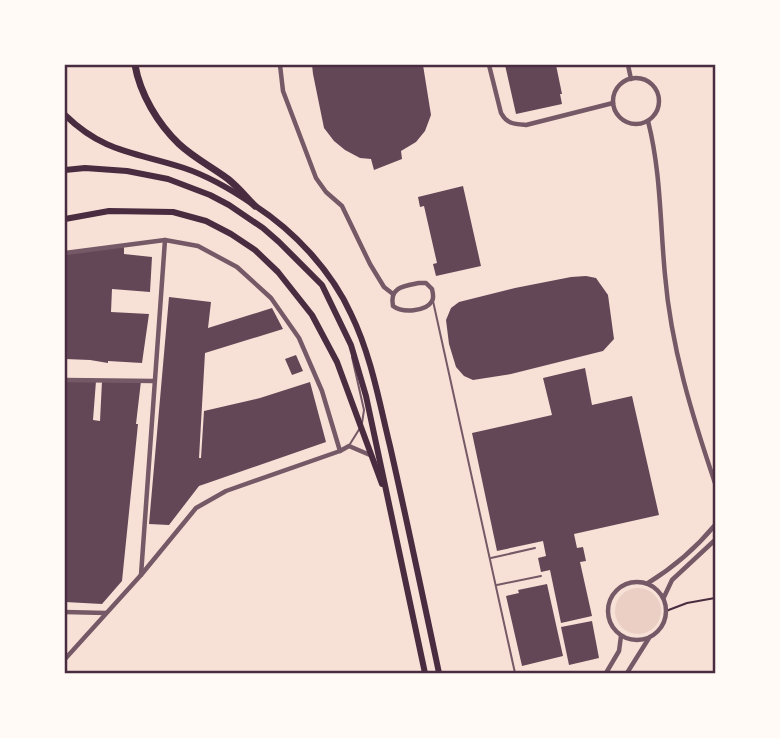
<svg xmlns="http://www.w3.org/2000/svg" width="780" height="738" viewBox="0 0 780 738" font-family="Manrope,sans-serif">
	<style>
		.green { fill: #ebcfc5 }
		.building { fill: #644757 }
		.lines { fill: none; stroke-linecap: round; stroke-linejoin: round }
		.path { stroke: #4a2c40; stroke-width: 2 }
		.service { stroke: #755966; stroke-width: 2 }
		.minor { stroke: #755966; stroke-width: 4.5 }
		.primary { stroke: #4a2c40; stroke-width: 6 }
		.trunk { stroke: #4a2c40; stroke-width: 7 }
		.neatline { fill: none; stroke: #4a2c40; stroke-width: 2.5 }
	</style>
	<rect width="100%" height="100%" fill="#f7e1d7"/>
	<circle class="green" cx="638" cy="611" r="23"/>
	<g class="building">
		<polygon points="312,65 423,65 431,115 425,131 416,142 401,151 402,159 374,170 371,159 360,158 345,150 334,141 324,128 313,74"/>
		<polygon points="505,65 556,65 562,94 560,94 562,104 516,114"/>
		<polygon points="463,186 481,266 436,276 433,264 437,263 424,206 420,207 418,197"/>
		<polygon points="124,247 124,254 152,257 150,292 112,289 111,312 149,314 142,363 108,361 108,363 90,360 65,359 65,253"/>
		<polygon points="586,276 596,278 608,295 614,339 603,351 511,374 473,380 464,376 456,367 449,344 446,320 451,308 459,302 515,288 571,277"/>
		<polygon points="169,297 211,302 208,328 272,308 283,329 205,353 199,458 201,458 204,411 260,398 310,382 326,442 199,486 169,525 149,524"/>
		<polygon points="296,355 303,371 292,375 285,359"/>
		<polygon points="585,368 592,405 632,396 659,515 574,534 577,548 583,547 586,561 580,562 592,616 561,623 550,570 541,572 538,558 546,556 543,541 497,551 472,433 552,415 543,378"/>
		<polygon points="65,380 96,381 93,420 100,421 102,381 141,381 136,424 138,424 122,581 102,604 65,602"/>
		<polygon points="547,584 563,656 522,666 506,596 519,593 518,590"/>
		<polygon points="592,621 599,658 569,665 561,627"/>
	</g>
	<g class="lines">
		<polyline class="path" points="666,611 687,603 715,598"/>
		<g class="service">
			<polyline points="433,301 515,673"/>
			<polyline points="352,357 364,410 362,423"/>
			<polyline points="350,444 360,428"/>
			<polyline points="491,558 535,548"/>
			<polyline points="497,585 541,576"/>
		</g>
		<g class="minor">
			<polyline points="280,65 283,91 316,178 326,192 342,206 370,264 384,287 393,294"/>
			<path d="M489 65 501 113C507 124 514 124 526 125L613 103"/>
			<polyline points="628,65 631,79"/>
			<circle cx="636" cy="101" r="23"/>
			<path d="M648 121C661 172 660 223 665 275 671 347 692 415 715 483"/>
			<polyline points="65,253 165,240 198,246 237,267 271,298 299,338 322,391 340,451"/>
			<path d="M419 283H426L432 289C433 293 434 298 432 301 426 312 402 313 393 306 389 287 404 286 419 283Z"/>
			<polyline points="65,380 154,381"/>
			<polyline points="141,575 165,240"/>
			<circle cx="637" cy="611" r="29"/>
			<path d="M648 583C674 567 696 548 715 525"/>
			<polyline points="664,597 672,580 715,540"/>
			<polyline points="65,612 106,613"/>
			<polyline points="65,659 141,575 196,508 226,491 340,451 349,446 370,455"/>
			<polyline points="606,673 619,651 621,636"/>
			<polyline points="627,673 649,638"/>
		</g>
		<g class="primary">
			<path d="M65 115C104 153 135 152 184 168 208 176 232 190 254 205 294 231 331 270 351 314 371 355 379 401 390 446 407 521 423 597 439 673"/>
			<polyline points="65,170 85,168 127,171 168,179 210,195 229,205 263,228 279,242 322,285 351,345 366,396 425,673"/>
			<polyline points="65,219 109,211 173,212 206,221 231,234 255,250 278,272 312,315 337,362 382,484"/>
		</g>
		<path class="trunk" d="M135 65C140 94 158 124 179 144 194 158 212 167 228 179 238 187 246 197 255 206"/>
	</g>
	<rect width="780" height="738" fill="none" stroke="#fffaf5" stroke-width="133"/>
	<rect x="66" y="66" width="648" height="606" class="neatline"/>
</svg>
